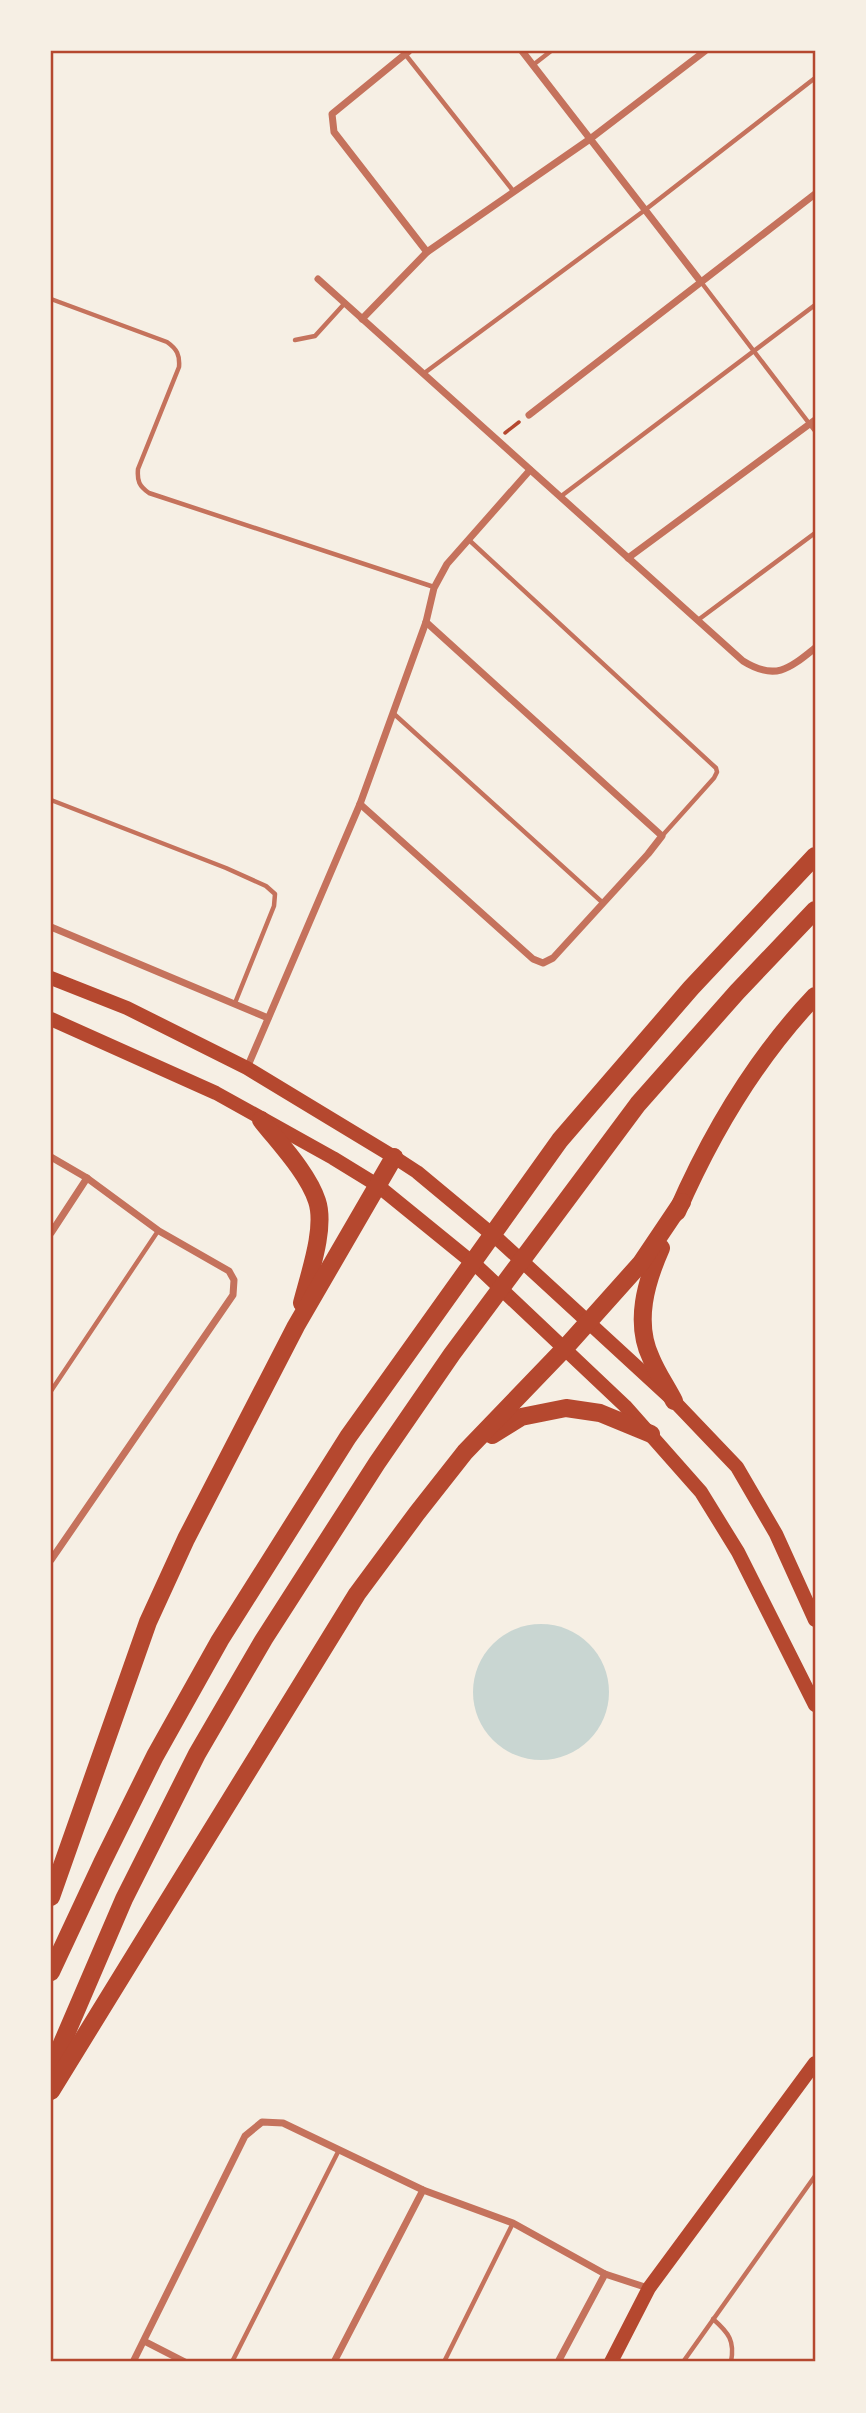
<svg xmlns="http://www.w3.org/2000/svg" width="866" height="2413" viewBox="0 0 866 2413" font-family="'Fira Sans',sans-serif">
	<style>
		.water { fill: #c9d6d2 }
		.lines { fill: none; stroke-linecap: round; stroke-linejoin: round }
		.path { stroke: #b5482f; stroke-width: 3.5 }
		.service { stroke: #c5725c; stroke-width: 4.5 }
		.minor { stroke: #c5725c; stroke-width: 7 }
		.secondary { stroke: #b5482f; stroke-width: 14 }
		.motorway { stroke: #b5482f; stroke-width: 18 }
		.neatline { fill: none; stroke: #b5482f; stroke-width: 2.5 }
	</style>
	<rect width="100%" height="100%" fill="#f6efe4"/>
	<circle class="water" cx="541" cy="1692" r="68"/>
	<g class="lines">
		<polyline class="path" points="505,433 519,422"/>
		<g class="service">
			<polyline points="405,54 514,192"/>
			<polyline points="533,65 551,51"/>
			<polyline points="701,282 815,431"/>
			<path d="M51 299 167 342C177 349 180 355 179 367L138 469C137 481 139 486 149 493L434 587"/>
			<polyline points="295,340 315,336 345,303"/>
			<polyline points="423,374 645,210 815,78"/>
			<polyline points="560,497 815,305"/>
			<polyline points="469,540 716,768 717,772 714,778 662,836"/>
			<polyline points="698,620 815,533"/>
			<polyline points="393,713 603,903"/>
			<polyline points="51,800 226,868 266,886 275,894 274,906 235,1003"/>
			<polyline points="51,1391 158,1231"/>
			<path d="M713 2319C729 2333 735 2341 731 2362"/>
			<polyline points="232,2362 339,2150"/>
			<polyline points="444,2362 513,2223"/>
			<polyline points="683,2362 815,2176"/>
		</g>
		<g class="minor">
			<polyline points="409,51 332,114 334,132 427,252"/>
			<polyline points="522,51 701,282"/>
			<path d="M318 279 743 661C775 681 789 669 815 648"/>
			<polyline points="362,319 427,252 590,139 705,51"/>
			<polyline points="529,415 815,194"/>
			<polyline points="628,558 815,420"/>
			<polyline points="360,804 533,959 543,963 553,958 648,854 662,836 426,622"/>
			<polyline points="51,927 268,1018"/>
			<polyline points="247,1068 360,804 426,622 434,588 447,564 530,470"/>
			<polyline points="51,1157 87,1178 159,1231 229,1271 234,1280 233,1295 51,1560"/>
			<polyline points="51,1233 87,1178"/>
			<polyline points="144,2341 185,2362"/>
			<polyline points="133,2362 245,2136 262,2122 283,2123 423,2190 513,2223 605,2274 648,2288"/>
			<polyline points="334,2362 423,2190"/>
			<polyline points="558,2362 605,2274"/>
		</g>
		<g class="secondary">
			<polyline points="51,978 127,1008 247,1068 394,1157 417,1172 500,1241 674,1401 737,1467 776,1534 815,1620"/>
			<polyline points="51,1019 216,1093 333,1158 377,1185 479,1268 625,1406 701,1492 738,1552 815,1705"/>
			<polyline points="611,2362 649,2288 815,2063"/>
		</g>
		<g class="motorway">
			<path d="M261 1120C279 1143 308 1173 317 1201 326 1228 309 1275 302 1303"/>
			<path d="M677 1212C711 1134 756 1058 815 996"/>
			<path d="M661 1248C646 1282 634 1322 651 1358 657 1373 667 1387 674 1401"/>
			<polyline points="492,1435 521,1417 566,1408 600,1413 651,1434"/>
			<polyline points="51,1897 148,1622 186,1539 296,1326 394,1157"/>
			<polyline points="51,1972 102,1863 155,1756 220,1640 348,1437 560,1140 691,988 815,856"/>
			<polyline points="51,2069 124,1899 197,1754 264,1639 377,1463 452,1354 638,1104 737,992 815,910"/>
			<polyline points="51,2091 357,1594 417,1513 465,1452 565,1348 641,1263 682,1202"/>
		</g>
	</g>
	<rect width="866" height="2413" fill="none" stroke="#f6efe4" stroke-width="105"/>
	<rect x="52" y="52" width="762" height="2308" class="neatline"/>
</svg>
